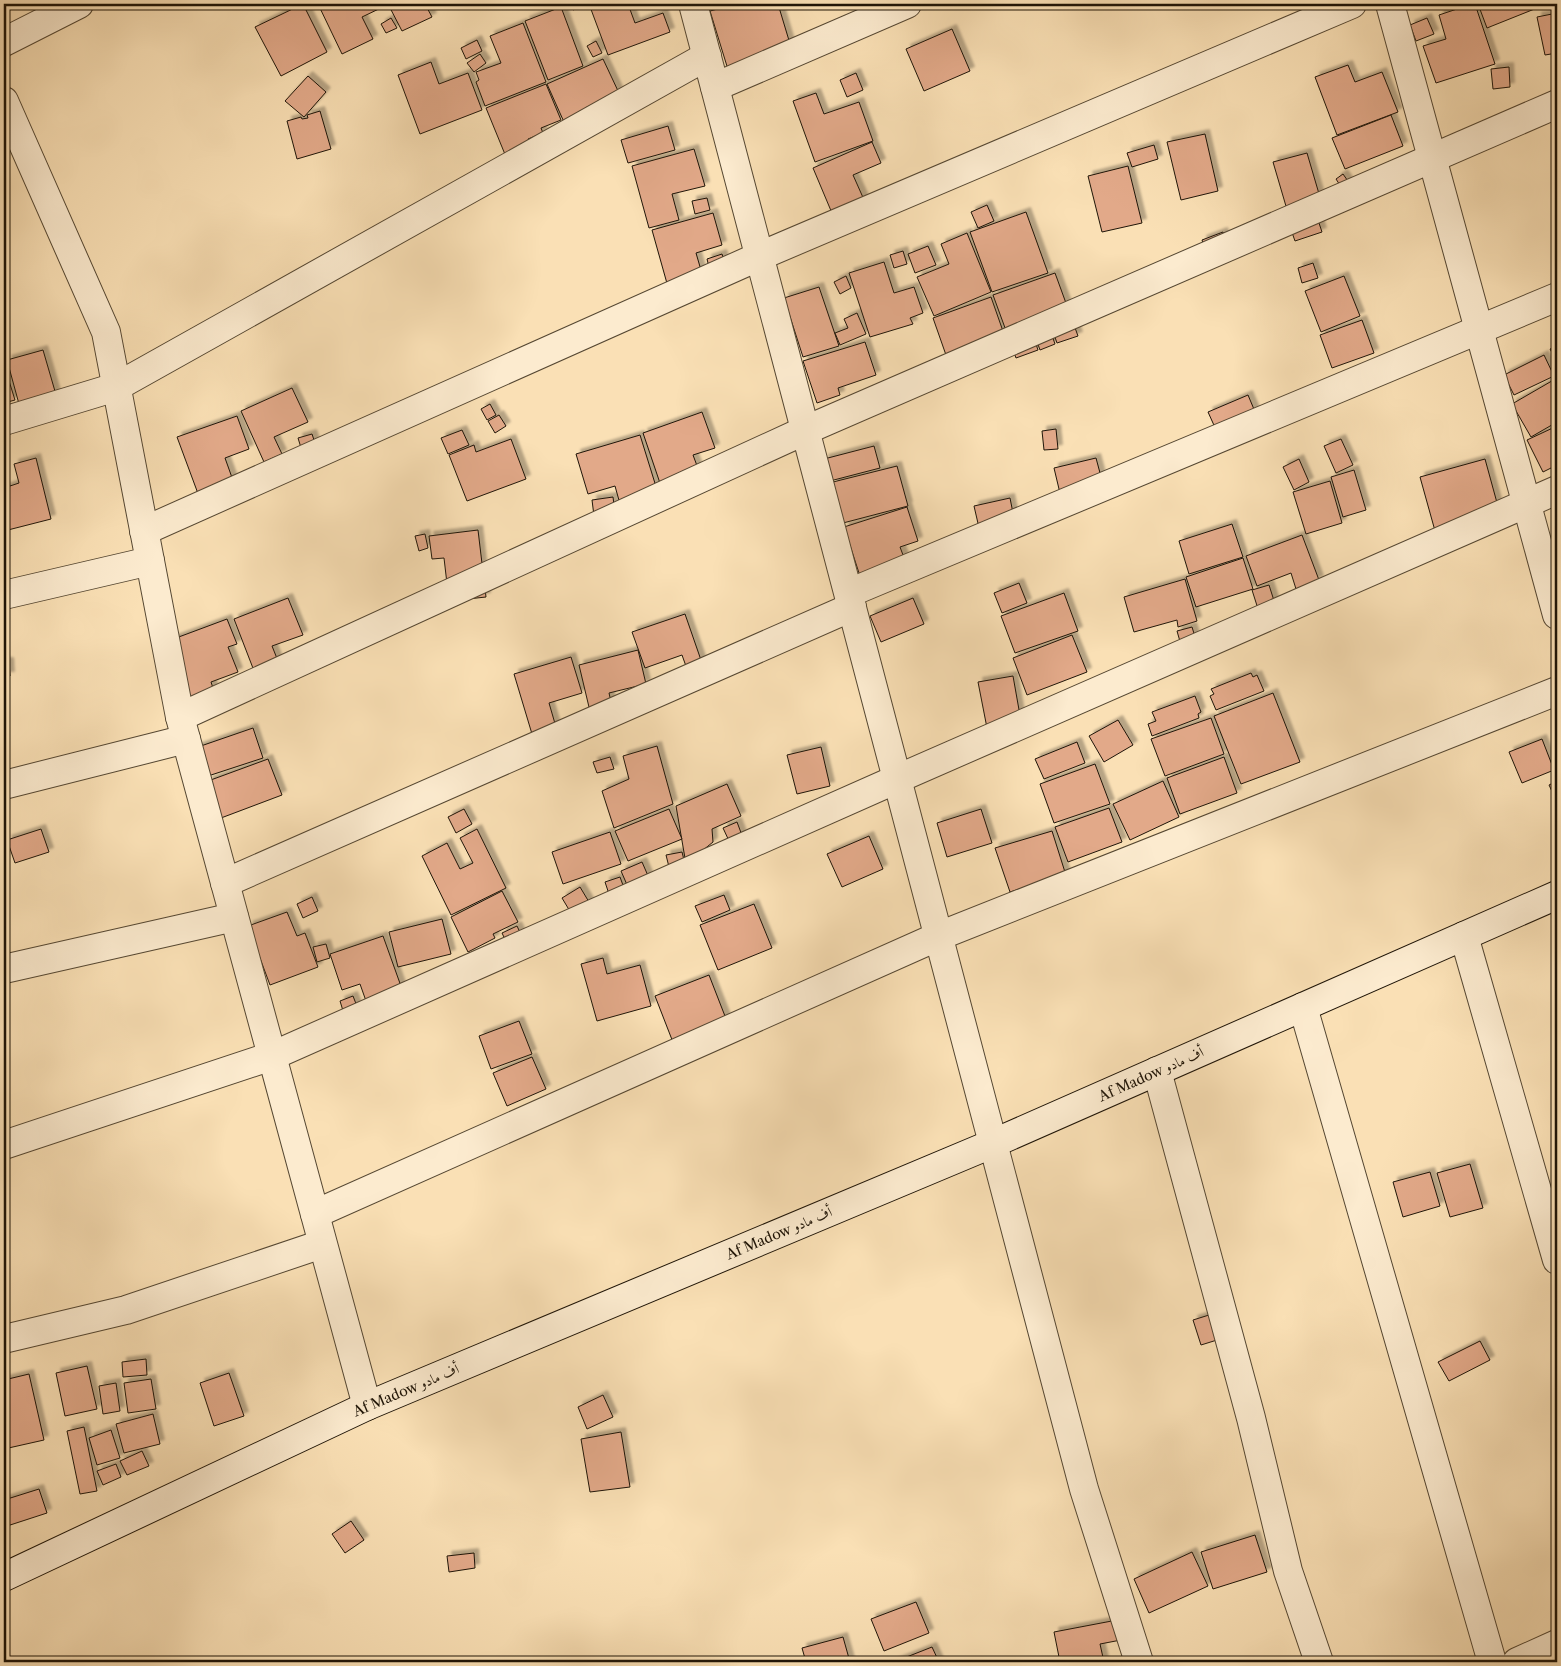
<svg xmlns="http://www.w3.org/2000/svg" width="1561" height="1666" viewBox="0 0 1561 1666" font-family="'Libre Caslon Text',Amiri,serif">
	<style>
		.building { fill: #e2a989; stroke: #1e1407; filter: url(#shadow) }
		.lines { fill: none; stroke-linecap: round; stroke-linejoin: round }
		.street-casing { stroke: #554732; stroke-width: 30 }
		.secondary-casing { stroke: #1e1407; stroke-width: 30 }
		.street { stroke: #fcebcf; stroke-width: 28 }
		.secondary { stroke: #fcebcf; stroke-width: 28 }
		.labels { text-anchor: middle; stroke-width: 4; stroke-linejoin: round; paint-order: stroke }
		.street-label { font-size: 14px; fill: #1e1407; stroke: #fcebcf }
	</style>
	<defs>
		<filter id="shadow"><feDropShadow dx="4.5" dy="-4.5" stdDeviation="1" flood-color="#0004"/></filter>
	</defs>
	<rect width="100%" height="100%" fill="#fae0b5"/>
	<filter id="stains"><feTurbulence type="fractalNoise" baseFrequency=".004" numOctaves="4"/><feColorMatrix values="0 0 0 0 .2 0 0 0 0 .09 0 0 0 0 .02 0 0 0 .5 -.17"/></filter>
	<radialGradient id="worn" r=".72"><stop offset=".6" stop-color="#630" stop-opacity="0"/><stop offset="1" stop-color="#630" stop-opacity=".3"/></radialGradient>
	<g class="building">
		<polygon points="303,4 327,52 281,76 255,27"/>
		<polygon points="318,4 384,4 385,6 362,17 373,39 342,54"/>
		<polygon points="388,4 425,4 432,17 402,31"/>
		<polygon points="571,4 586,4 573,10"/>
		<polygon points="589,4 628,4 635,23 663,13 670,32 608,55"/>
		<polygon points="737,4 778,4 794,57 730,76 710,11"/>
		<polygon points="1472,4 1475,4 1495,64 1436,83 1423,46 1446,39 1439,15"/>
		<polygon points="1478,4 1536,4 1537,8 1487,28"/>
		<polygon points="561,7 583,66 548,80 525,21"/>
		<polygon points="1557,13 1557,53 1545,55 1537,17"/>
		<polygon points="391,18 397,28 386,33 381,24"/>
		<polygon points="1427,18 1434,34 1416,41 1410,25"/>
		<polygon points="523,23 546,82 485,106 476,82 479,80 476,72 501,63 490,36"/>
		<polygon points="952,29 970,71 924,91 906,49"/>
		<polygon points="477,40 482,51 466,59 461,48"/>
		<polygon points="596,41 602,53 593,57 587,46"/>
		<polygon points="480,54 486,63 474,72 467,63"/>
		<polygon points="603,59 619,93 585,108 591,121 568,131 547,84"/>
		<polygon points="431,62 439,84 468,73 482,110 420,134 398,75"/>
		<polygon points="1348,65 1355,82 1382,72 1398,112 1337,135 1315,77"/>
		<polygon points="1509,67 1510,87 1493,89 1491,69"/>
		<polygon points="856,73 863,90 847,97 840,80"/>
		<polygon points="308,76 326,92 304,117 285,101"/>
		<polygon points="546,84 561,120 541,128 543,133 528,139 536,159 511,169 486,108"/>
		<polygon points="816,93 824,114 859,102 873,141 815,162 793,101"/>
		<polygon points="320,111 331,149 297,159 287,121 301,117 302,119 308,118 307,115"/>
		<polygon points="1391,115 1403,146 1345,169 1332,138"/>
		<polygon points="668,126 675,150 628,163 621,140"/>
		<polygon points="1205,134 1218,191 1181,200 1167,142"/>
		<polygon points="872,142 881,163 853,175 869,211 837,225 813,168"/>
		<polygon points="1154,145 1158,159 1132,167 1127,153"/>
		<polygon points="694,149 705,186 672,194 679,220 649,228 632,166"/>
		<polygon points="1307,153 1322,204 1288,213 1273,162"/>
		<polygon points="1128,166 1142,223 1102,232 1088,176"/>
		<polygon points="1343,174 1352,187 1345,193 1336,179"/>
		<polygon points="707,198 710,210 695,214 692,201"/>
		<polygon points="987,205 994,221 978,228 971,212"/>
		<polygon points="1026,212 1048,273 992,292 970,232"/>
		<polygon points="713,213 722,245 696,253 703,277 668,287 652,230"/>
		<polygon points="1316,214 1322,232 1295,241 1289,224"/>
		<polygon points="1223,232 1228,245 1206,253 1202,240"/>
		<polygon points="967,233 991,292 934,316 917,277 949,264 941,244"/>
		<polygon points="928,246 936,265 915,273 908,254"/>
		<polygon points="903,251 907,264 894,268 890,255"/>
		<polygon points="722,254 727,271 711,275 707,259"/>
		<polygon points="884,262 894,293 914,287 923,313 910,318 913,324 870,337 849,273"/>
		<polygon points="1313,263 1318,278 1302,283 1298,268"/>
		<polygon points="1055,273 1078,336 1057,343 1050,323 1031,330 1038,350 1016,358 993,295"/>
		<polygon points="846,276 851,288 840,294 834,282"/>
		<polygon points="1344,276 1360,316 1321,332 1305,291"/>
		<polygon points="819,287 839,346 803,357 784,298"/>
		<polygon points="991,297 1011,354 953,375 933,318"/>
		<polygon points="857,313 866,334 840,345 835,333 848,328 844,319"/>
		<polygon points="1362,320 1374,353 1332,368 1320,335"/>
		<polygon points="1050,330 1055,344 1040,350 1035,336"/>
		<polygon points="865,342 876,375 838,388 840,395 817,403 803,361"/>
		<polygon points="1557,346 1557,362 1550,349"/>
		<polygon points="43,350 59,405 22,415 7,360"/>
		<polygon points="1544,355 1554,376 1514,395 1504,375"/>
		<polygon points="4,365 15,400 4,403"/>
		<polygon points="1557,378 1557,422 1531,437 1512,404"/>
		<polygon points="292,388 308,422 274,437 282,454 264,462 241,411"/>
		<polygon points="1248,395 1261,426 1222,443 1208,412"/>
		<polygon points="490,404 496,415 487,420 481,409"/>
		<polygon points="702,412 715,448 693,455 702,479 663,492 643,433"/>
		<polygon points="499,415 506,426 495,433 488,421"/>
		<polygon points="237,416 249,449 225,458 235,486 200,499 177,437"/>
		<polygon points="1557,426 1557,465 1543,472 1527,440"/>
		<polygon points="1056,429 1058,449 1044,450 1042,431"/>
		<polygon points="462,430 469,445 448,454 441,438"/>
		<polygon points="312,434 316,446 302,451 298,438"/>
		<polygon points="640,435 658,493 620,504 615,486 588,494 576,454"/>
		<polygon points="511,439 526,479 467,501 449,455 474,445 476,452"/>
		<polygon points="1341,439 1353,465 1336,473 1324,446"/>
		<polygon points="874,446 880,468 830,481 824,459"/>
		<polygon points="36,458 51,519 4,531 4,488 19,483 14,464"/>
		<polygon points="1096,458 1107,499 1064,510 1054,468"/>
		<polygon points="1299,459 1309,482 1294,490 1283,467"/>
		<polygon points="1485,459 1502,521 1437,538 1420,477"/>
		<polygon points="897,466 908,506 843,523 833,482"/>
		<polygon points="1354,470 1366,510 1343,517 1331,477"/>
		<polygon points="1330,481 1342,523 1306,534 1293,492"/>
		<polygon points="613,497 615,513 594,516 592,500"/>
		<polygon points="1010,498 1018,538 983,545 974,506"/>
		<polygon points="907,507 918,541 900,547 906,563 860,576 844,527"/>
		<polygon points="1232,524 1243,557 1189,574 1179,541"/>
		<polygon points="478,530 486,597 449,601 444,558 432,559 429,536"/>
		<polygon points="425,534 428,548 419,551 415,536"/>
		<polygon points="1302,535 1319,580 1296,589 1291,573 1257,586 1246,556"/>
		<polygon points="1243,558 1253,589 1196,607 1186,577"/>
		<polygon points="1185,579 1197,621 1178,627 1177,620 1134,632 1124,597"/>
		<polygon points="1019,583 1027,603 1002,613 994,593"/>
		<polygon points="1269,585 1276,607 1259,612 1252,590"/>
		<polygon points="1064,593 1078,631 1015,653 1001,616"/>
		<polygon points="288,598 303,635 272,646 280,666 256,676 234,619"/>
		<polygon points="913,598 924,624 881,642 870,616"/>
		<polygon points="685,614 702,663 687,669 682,655 645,668 632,632"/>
		<polygon points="227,619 237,644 228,647 238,672 211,682 215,694 193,703 168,641"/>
		<polygon points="1192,627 1196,640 1181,645 1177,631"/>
		<polygon points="1072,635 1087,672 1027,695 1013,658"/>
		<polygon points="638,650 646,684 609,693 615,719 593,724 579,665"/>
		<polygon points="571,657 582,693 549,703 556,727 532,734 514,674"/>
		<polygon points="4,662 9,662 10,676 4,676"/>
		<polygon points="1251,673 1253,677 1257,675 1264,691 1216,710 1210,696 1214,694 1211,689"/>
		<polygon points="1013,676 1021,721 987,728 978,682"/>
		<polygon points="1273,693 1300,762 1241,784 1214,716"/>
		<polygon points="1195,696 1201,712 1198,714 1199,718 1152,736 1148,724 1156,721 1152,712"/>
		<polygon points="1211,718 1224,754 1165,776 1151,739"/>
		<polygon points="1118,720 1133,745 1104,762 1089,736"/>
		<polygon points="253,728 263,758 205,777 195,748"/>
		<polygon points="1542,739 1554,770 1522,783 1509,752"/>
		<polygon points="1077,742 1085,763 1044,779 1035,759"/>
		<polygon points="657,746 673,804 614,828 602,791 629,779 623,756"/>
		<polygon points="821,747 830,786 797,794 787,755"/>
		<polygon points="610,757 614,769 597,773 593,762"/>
		<polygon points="1224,757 1237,793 1180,814 1167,778"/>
		<polygon points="268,759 282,795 221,818 208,781"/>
		<polygon points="1095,764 1110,804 1054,823 1040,784"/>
		<polygon points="1163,781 1179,817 1130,840 1113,804"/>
		<polygon points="1557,781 1557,802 1549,785"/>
		<polygon points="727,784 741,816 712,829 713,842 686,864 676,806"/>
		<polygon points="1109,808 1122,842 1068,862 1055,827"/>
		<polygon points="464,809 472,824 456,833 448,817"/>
		<polygon points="669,809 682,839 628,861 615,831"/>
		<polygon points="981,809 992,843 947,857 937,823"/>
		<polygon points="737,822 743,838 730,843 723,828"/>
		<polygon points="41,829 49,852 15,863 7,840"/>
		<polygon points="477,829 506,888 451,915 422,856 447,843 460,869 473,863 460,838"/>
		<polygon points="1052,831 1070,888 1029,886 1010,892 995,848"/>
		<polygon points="610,832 621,864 563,884 552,852"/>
		<polygon points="869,836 883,869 842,887 827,854"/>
		<polygon points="682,852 685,864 669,867 666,855"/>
		<polygon points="642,862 649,878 628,887 621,871"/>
		<polygon points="620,877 624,888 609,894 605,882"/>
		<polygon points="580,887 592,907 574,918 562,898"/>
		<polygon points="502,891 518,922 493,934 495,938 468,952 451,917"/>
		<polygon points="724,895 730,910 702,922 695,906"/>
		<polygon points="312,897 318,911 303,918 297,904"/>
		<polygon points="754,904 772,948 718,970 700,925"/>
		<polygon points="287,912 297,936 305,933 318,967 270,985 248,926"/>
		<polygon points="442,919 451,954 398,967 389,932"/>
		<polygon points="517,926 525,943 510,950 502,933"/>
		<polygon points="383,936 402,989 366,1001 360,984 342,990 330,954"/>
		<polygon points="326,944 330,958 317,962 313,947"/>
		<polygon points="603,958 607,974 640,965 651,1006 597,1021 581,964"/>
		<polygon points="709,975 730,1029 676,1050 655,996"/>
		<polygon points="353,996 358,1009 344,1014 340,1001"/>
		<polygon points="519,1021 532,1054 491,1069 479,1036"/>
		<polygon points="532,1057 546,1089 507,1106 493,1073"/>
		<polygon points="1470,1164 1483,1208 1450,1217 1437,1173"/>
		<polygon points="1430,1172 1440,1206 1403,1217 1393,1182"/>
		<polygon points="1209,1315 1217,1340 1201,1345 1193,1320"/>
		<polygon points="1480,1341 1490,1360 1449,1381 1438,1362"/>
		<polygon points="146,1359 147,1375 123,1377 122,1362"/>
		<polygon points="87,1366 97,1409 65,1416 56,1373"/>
		<polygon points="229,1373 244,1416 214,1426 200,1383"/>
		<polygon points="29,1374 44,1440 4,1449 4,1380"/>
		<polygon points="151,1379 156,1409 128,1413 124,1383"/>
		<polygon points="116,1383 120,1411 103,1414 99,1386"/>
		<polygon points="603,1395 613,1417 587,1429 578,1407"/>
		<polygon points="153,1414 160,1444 124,1453 116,1424"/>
		<polygon points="84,1427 97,1491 80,1494 67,1431"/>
		<polygon points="111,1430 120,1458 97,1465 89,1438"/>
		<polygon points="621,1432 630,1487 590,1492 581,1439"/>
		<polygon points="142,1451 149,1466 127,1475 120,1461"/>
		<polygon points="116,1464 121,1477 103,1485 97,1471"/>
		<polygon points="39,1489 47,1513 4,1527 4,1500"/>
		<polygon points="351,1521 364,1540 345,1553 332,1534"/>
		<polygon points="1255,1535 1267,1572 1213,1589 1201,1552"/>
		<polygon points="1192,1552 1208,1586 1149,1613 1134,1579"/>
		<polygon points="474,1553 475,1568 449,1572 447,1556"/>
		<polygon points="916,1602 929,1633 884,1651 871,1619"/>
		<polygon points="1117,1620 1121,1640 1100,1644 1104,1662 1060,1662 1054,1632"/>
		<polygon points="843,1637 850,1662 806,1662 802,1648"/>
		<polygon points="932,1647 939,1662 894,1662"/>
	</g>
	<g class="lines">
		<defs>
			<g id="street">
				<polyline points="693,4 1084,1489 1139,1662"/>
				<polyline points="1390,4 1557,615"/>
				<polyline points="4,42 79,4"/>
				<polyline points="715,87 907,4"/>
				<polyline points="4,101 106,332 180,717 367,1406"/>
				<polyline points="4,421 116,387 707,56"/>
				<polyline points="144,531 760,256 1352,4"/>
				<polyline points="849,593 1557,297"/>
				<polyline points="4,595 150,561"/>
				<polyline points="180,717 806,430 1557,104"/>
				<polyline points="4,785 186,739"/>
				<polyline points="225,883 852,607"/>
				<polyline points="1464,936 1557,1260"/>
				<polyline points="4,969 234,917"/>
				<polyline points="1303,1007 1492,1662"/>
				<polyline points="1157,1071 1251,1418 1288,1571 1319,1662"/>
				<polyline points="4,1145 272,1056 897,779 1557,490"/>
				<polyline points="315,1214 939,936 1557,691"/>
				<polyline points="4,1339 126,1310 322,1244"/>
				<polyline points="1517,1662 1557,1644"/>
			</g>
			<polyline id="secondary" points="4,1577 367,1406 994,1143 1557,895"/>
		</defs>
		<use href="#street" class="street-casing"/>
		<use href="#secondary" class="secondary-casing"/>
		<use href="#street" class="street"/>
		<use href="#secondary" class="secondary"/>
	</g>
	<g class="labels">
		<g class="street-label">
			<text transform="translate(1151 1074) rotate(-24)" y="5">Af Madow أف مادو</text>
			<text transform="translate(779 1233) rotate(-23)" y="5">Af Madow أف مادو</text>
			<text transform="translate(406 1390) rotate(-23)" y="5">Af Madow أف مادو</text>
		</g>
	</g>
	<rect width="1561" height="1666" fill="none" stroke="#fae0b5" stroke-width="20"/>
	<rect x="5" y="5" width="1551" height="1656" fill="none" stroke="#1e1407" stroke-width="2.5"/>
	<rect x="10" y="10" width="1541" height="1646" fill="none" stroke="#1e1407"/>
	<rect width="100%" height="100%" filter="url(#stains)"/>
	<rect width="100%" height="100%" fill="url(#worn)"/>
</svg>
